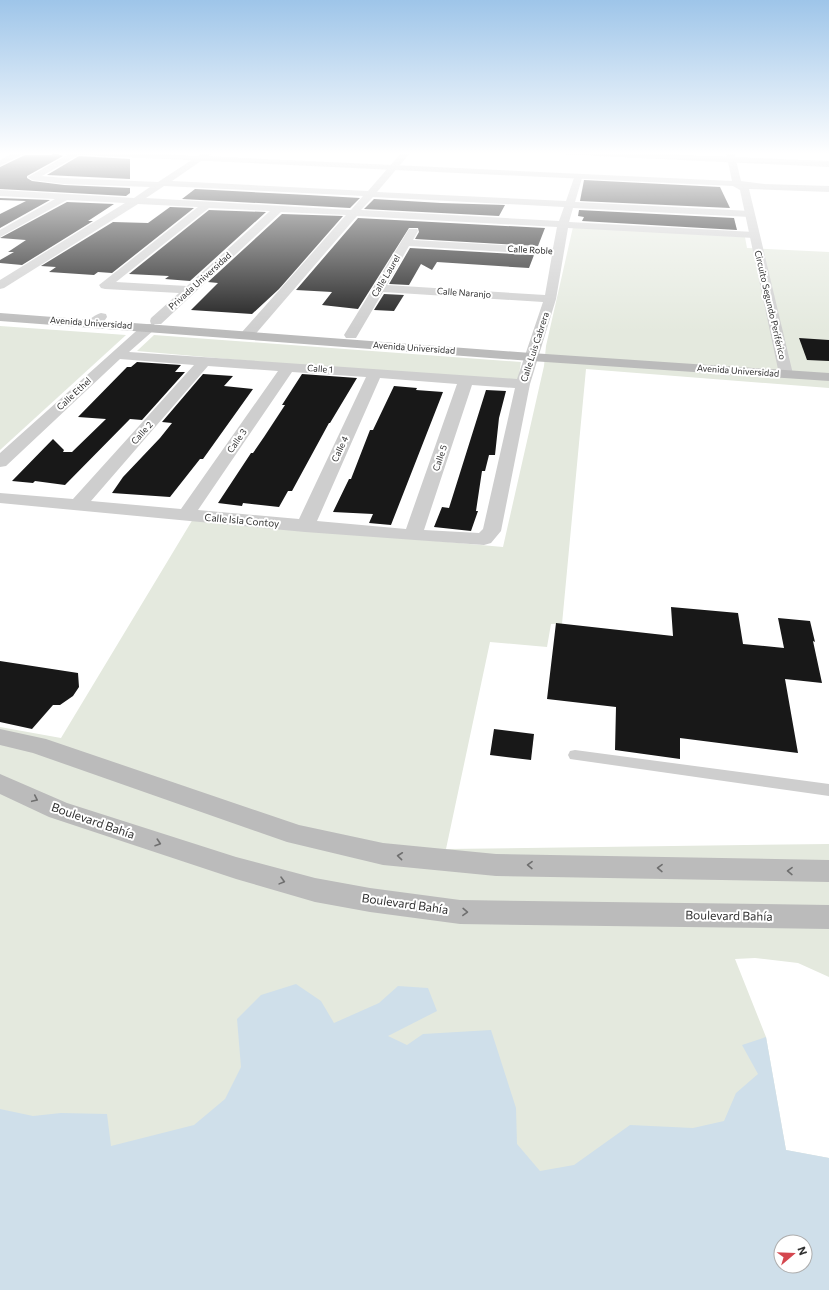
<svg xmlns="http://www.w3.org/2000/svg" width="829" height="1290" viewBox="0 0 829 1290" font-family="Commissioner,sans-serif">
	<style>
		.green { fill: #e4e9de; fill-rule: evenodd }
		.water { fill: #cfdfea; fill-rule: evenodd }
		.building { fill: #181818 }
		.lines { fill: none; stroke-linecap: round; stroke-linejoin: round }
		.service { fill: #cecece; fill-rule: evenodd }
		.minor { fill: #cecece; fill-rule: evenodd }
		.tertiary { fill: #cecece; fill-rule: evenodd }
		.secondary { fill: #bbb; fill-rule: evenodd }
		.oneway { stroke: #6f6f6f }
		.labels { text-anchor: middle; stroke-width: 4; stroke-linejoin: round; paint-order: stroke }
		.far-street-label { font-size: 9px; fill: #313131; stroke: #fff }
		.street-label { font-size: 10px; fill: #313131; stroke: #fff }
		.near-street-label { font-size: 12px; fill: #313131; stroke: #fff }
	</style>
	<rect width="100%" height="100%" fill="#fff"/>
	<g class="green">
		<path d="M573 227 745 237 747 248 829 252V388L586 369 562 624H551L547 647 490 642 446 849 829 844V977L798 963 755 958 735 959 766 1037 786 1150 829 1158V1290H0V727L61 738 193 519 503 547 544 366 546 346ZM781 1242H805V1266H781Z"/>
		<polygon points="0,326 126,335 0,450"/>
		<polygon points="154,335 521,362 518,381 320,367 137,351"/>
	</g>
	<path class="water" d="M296 984 321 1001 334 1023 379 1003 398 986 428 988 437 1011 388 1036 407 1045 423 1034 491 1030 516 1108 517 1144 540 1171 574 1165 630 1125 693 1128 724 1121 736 1093 758 1074 742 1045 766 1037 786 1150 829 1158V1290H0V1109L33 1116 61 1113 107 1114 111 1146 194 1125 225 1099 241 1067 237 1019 261 995ZM781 1242H805V1266H781Z"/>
	<g class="building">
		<polygon points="52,152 63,156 27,176 27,178 32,181 64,185 130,188 130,193 126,196 0,189 0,167 25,155 52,155"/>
		<polygon points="79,156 130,159 130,179 47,175"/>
		<polygon points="584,180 720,187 730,208 580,201"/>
		<polygon points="195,189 308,195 360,198 350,208 182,199"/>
		<polygon points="0,198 50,200 0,228 0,214 26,201 0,200"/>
		<polygon points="374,199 441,203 505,205 499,216 364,209"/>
		<polygon points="67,202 114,204 88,221 93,221 22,265 0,263 0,260 14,252 8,252 26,240 0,238"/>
		<polygon points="170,207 194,208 112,273 98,272 94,275 49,272 56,267 41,266 113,222 148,223"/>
		<polygon points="209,210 266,212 190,281 165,279 169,276 129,274"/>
		<polygon points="579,210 734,218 737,230 582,221 584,217 578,216"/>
		<polygon points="282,214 343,216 279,289 252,314 191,310 218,283 208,282"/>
		<polygon points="358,218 545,228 538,246 415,239 419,232 418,228 409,228 358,309 322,305 332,292 296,290"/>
		<polygon points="410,248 534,255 529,268 437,262 432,270 421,264 409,285 389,284"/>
		<polygon points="384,294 404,295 394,311 374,310"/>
		<polygon points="799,338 829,340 829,361 807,360"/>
		<polygon points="137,362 181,365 175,372 185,372 142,420 130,419 65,485 35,481 33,483 12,481 53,439 64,450 63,452 72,452 106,419 78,417 127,367 131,367"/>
		<polygon points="203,374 233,376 224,386 253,389 203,459 200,459 170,497 112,493 123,477 160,438 172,423 162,422"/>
		<polygon points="302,374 357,378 330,423 329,423 292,491 288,491 279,507 243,503 242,506 218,503 251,453 253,453 264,437 285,405 282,405"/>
		<polygon points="394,386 417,388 416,390 443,392 391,525 369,523 373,514 333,512 349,479 351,479 370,430 373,430"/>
		<polygon points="486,390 506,391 499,418 495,455 489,455 485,471 482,471 476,511 478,511 471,531 434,527 442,507 449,508"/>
		<polygon points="671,607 738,613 743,644 784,648 778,618 810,621 815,642 813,641 822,683 785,679 798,753 680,738 680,759 615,750 616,707 547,699 556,623 673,636"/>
		<polygon points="0,661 78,673 79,687 73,696 60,705 53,705 32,729 0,722"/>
		<polygon points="494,729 534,734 531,760 490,755"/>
	</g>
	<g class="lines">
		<polygon class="service" points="575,750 829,784 829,796 570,759 568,755 570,751"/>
		<g class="minor">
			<polygon points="16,152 27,152 0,166 0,160"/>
			<path d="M73 152 82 153 42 176 64 178 158 182 204 152H214L172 181 368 191 402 152H411L377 192 566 201 574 178 578 175 582 178 575 202 750 211 755 214 750 217 573 208 569 222 754 232 759 235 754 238 568 228 556 299 530 384 501 531 491 543 484 545 305 532 0 503V493L73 499 194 365 120 359 6 466 0 467V453L144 324H151L150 321 151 318 179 293 105 289 101 288 99 285 198 207 138 204 4 288 0 289V280L125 203 67 200 0 237V230L55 199 0 196V190L134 198 150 187 64 184 32 180 28 177ZM164 186 363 196 351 210 146 198ZM373 197 564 207 559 221 361 210ZM209 208 270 211 187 286 116 282ZM281 212 346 215 242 332 240 335 242 338H252L357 216 557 227 553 248 413 240 418 231 417 229H409L344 335 346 338H356L383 292 543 302 517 379 129 352 154 330 156 327 154 324H161ZM409 246 552 255 545 295 387 285ZM208 366 278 371 181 509 91 501ZM292 372 366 377 299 519 198 510ZM380 378 457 384 406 529 317 521ZM472 385 515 388 483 529 479 533 424 530Z"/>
			<polygon points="553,152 618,152 829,161 829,167 557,154"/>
			<path d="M101 313 106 314 107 317C103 324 96 328 88 326L87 323C90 318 95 315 101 313Z"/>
		</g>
		<polygon class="tertiary" points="56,152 118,152 732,181 726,152 734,152 741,181 764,184 829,186 829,192 749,189 793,374 791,377 786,378 781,377 779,374 740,190 733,186 60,154"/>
		<g class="secondary">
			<polygon points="0,313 531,353 829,373 829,381 531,361 0,321"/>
			<polygon points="0,729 46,739 299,825 383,843 496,854 829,860 829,882 496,876 383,865 287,842 33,753 0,745"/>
			<polygon points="0,774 67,803 236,857 315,878 370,888 460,900 829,905 829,929 460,924 370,912 315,902 236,879 49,817 0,794"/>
		</g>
	</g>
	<defs><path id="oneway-chevron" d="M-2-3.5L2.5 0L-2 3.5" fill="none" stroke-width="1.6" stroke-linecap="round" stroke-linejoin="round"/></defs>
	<g class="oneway">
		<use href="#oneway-chevron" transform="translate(35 799) rotate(25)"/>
		<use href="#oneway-chevron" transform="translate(158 843) rotate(18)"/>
		<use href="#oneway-chevron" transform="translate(400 856) rotate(-174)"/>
		<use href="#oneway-chevron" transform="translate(530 865) rotate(-179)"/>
		<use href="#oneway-chevron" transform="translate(660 868) rotate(-179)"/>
		<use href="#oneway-chevron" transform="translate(790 871) rotate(-179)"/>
		<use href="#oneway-chevron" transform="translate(282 881) rotate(15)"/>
		<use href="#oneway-chevron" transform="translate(465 912) rotate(2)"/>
	</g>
	<linearGradient id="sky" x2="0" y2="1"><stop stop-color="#9ec5e9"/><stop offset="0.46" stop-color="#fff"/><stop offset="1" stop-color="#fff" stop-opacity="0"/></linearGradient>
	<rect width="829" height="333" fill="url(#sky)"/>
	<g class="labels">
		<g class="far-street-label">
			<text transform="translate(530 250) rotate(3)" y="3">Calle Roble</text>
			<text transform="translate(386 276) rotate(-59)" y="3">Calle Laurel</text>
			<text transform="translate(200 281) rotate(-42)" y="3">Privada Universidad</text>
			<text transform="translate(464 293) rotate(4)" y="3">Calle Naranjo</text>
			<text transform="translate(770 305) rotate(77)" y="3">Circuito Segundo Periférico</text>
			<text transform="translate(91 323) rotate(4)" y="3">Avenida Universidad</text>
			<text transform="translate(535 347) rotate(-72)" y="3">Calle Luis Cabrera</text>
			<text transform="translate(414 348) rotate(4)" y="3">Avenida Universidad</text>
			<text transform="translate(320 369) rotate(4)" y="3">Calle 1</text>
			<text transform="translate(738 371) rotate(4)" y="3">Avenida Universidad</text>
			<text transform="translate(74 394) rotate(-43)" y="3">Calle Ethel</text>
			<text transform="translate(142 433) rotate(-48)" y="3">Calle 2</text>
			<text transform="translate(237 441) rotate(-55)" y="3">Calle 3</text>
			<text transform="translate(340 449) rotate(-65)" y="3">Calle 4</text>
			<text transform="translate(440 458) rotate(-71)" y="3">Calle 5</text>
		</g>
		<g class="street-label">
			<text transform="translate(242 520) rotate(5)" y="4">Calle Isla Contoy</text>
		</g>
		<g class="near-street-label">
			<text transform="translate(93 821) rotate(19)" y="4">Boulevard Bahía</text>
			<text transform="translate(405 904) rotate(8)" y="4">Boulevard Bahía</text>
			<text transform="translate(729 916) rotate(1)" y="4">Boulevard Bahía</text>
		</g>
	</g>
	<g transform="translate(793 1254) rotate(71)"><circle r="19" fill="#ffffff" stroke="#adadad"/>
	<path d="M0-3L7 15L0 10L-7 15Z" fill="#d4474f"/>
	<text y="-6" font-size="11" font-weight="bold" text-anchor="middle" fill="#313131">N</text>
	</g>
</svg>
